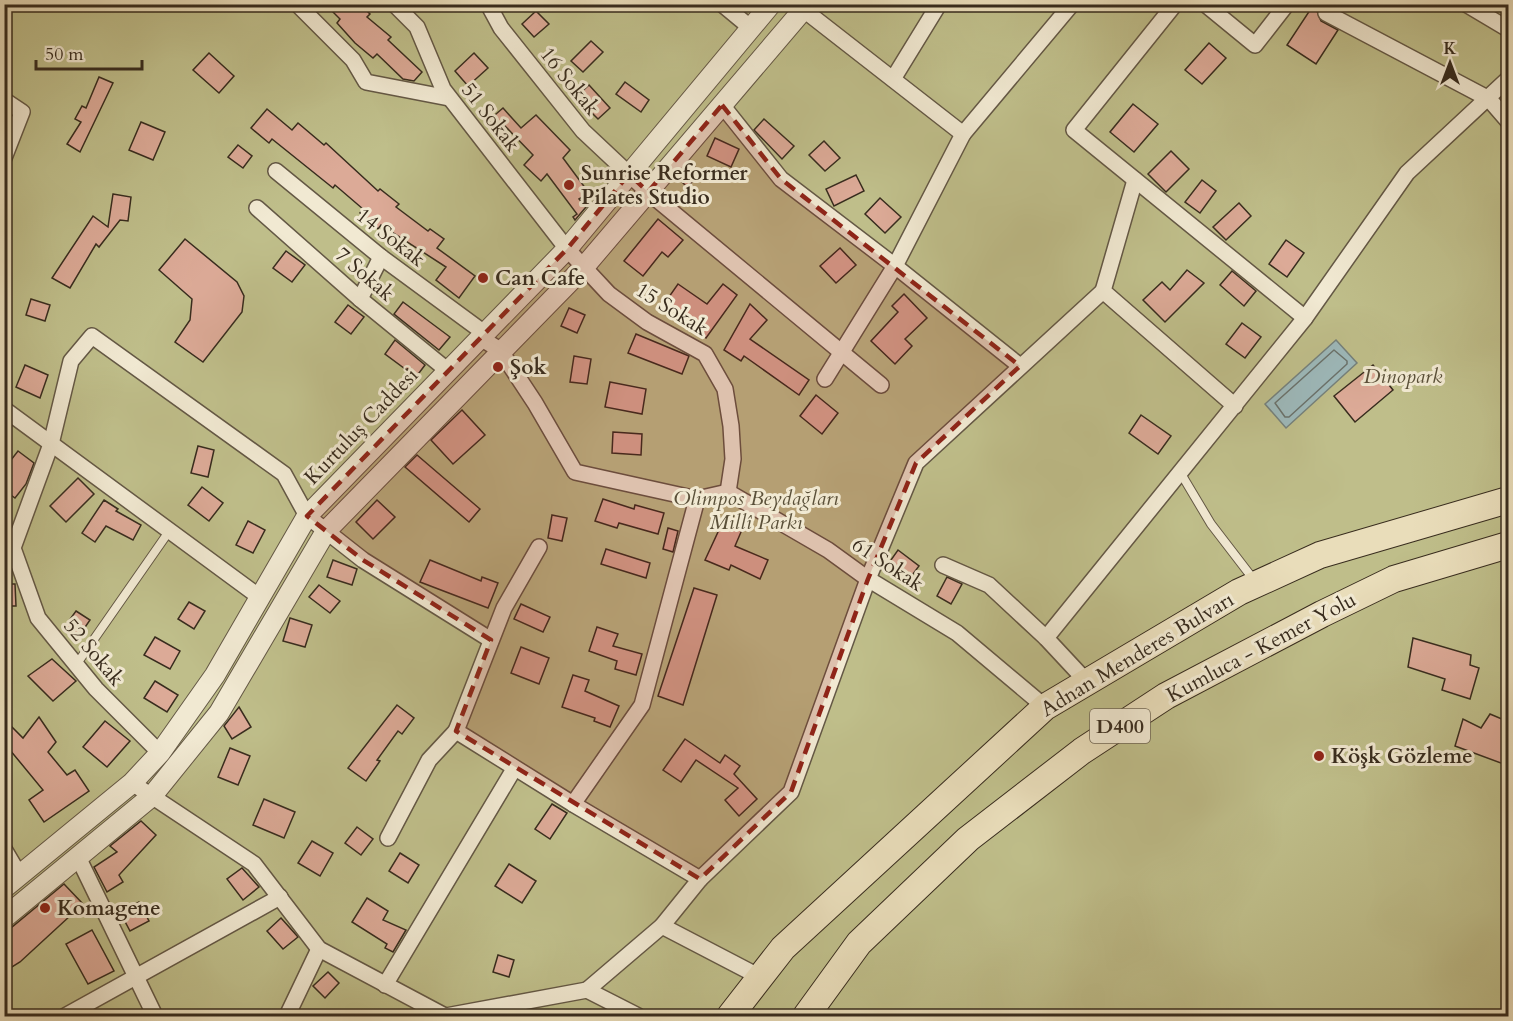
<svg xmlns="http://www.w3.org/2000/svg" width="1513" height="1021" viewBox="0 0 1513 1021" font-family="Cardo,serif">
	<style>
		.green { fill: #bfbe8a; stroke: #7c7554; stroke-width: 1.5 }
		.water { fill: #9db9bb; stroke: #75817c; stroke-width: 1.5 }
		.lines { fill: none; stroke-linecap: round; stroke-linejoin: round }
		.shore { stroke: #6a726c; stroke-width: 1.5 }
		.building { fill: #dcaa97; stroke: #382c1e; stroke-width: 1.5 }
		.service-casing { stroke: #645845; stroke-width: 10 }
		.minor-casing { stroke: #645845; stroke-width: 18 }
		.tertiary-casing { stroke: #645845; stroke-width: 22 }
		.trunk-casing { stroke: #382c1e; stroke-width: 28 }
		.service { stroke: #f1e9d2; stroke-width: 8 }
		.minor { stroke: #f1e9d2; stroke-width: 15 }
		.tertiary { stroke: #f1e9d2; stroke-width: 20 }
		.trunk { stroke: #e9ddba; stroke-width: 26 }
		.marked { fill: #8f2418; fill-opacity: 0.2; stroke: #8f2418; stroke-width: 4.5; stroke-dasharray: 12 8; stroke-linejoin: round }
		.poi-dot { fill: #8f2418; stroke: #f1e9d2; stroke-width: 2 }
		.labels { text-anchor: middle; stroke-width: 6; stroke-linejoin: round; paint-order: stroke }
		.shield { fill: #f1e9d2; stroke: #706554; stroke-width: 1.5 }
		.shield-label { font-size: 20px; font-weight: bold; fill: #382c1e }
		.street-label { font-size: 21px; fill: #382c1e; stroke: #f1e9d2 }
		.poi-label { font-size: 21px; font-weight: bold; fill: #382c1e; stroke: #f1e9d2; text-anchor: start }
		.park-label { font-size: 21px; font-style: italic; fill: #5a5039; stroke: #f1e9d2 }
	</style>
	<rect width="100%" height="100%" fill="#e9ddba"/>
	<filter id="stains"><feTurbulence type="fractalNoise" baseFrequency=".00333" numOctaves="4"/><feColorMatrix values="0 0 0 0 .2 0 0 0 0 .09 0 0 0 0 .02 0 0 0 .5 -.17"/></filter>
	<radialGradient id="worn" r=".72"><stop offset=".6" stop-color="#630" stop-opacity="0"/><stop offset="1" stop-color="#630" stop-opacity=".3"/></radialGradient>
	<rect class="green" x="5" y="5" width="1503" height="1011"/>
	<polygon class="water" points="1336,340 1357,363 1286,428 1265,404"/>
	<g class="lines">
		<polygon class="shore" points="1334,350 1347,361 1347,364 1289,417 1285,417 1275,403"/>
	</g>
	<g class="building">
		<polygon points="325,4 360,4 370,14 367,17 391,37 388,40 422,72 414,81 403,79 377,54 373,58 355,43 337,23 340,19"/>
		<polygon points="1312,7 1317,11 1321,21 1338,30 1316,64 1287,45"/>
		<polygon points="536,11 549,24 534,37 522,24"/>
		<polygon points="591,41 603,52 583,72 571,61"/>
		<polygon points="1209,43 1226,58 1202,84 1185,70"/>
		<polygon points="209,53 234,76 219,93 193,70"/>
		<polygon points="474,53 488,68 468,86 455,71"/>
		<polygon points="99,77 113,83 80,152 67,144 81,122 75,119 82,106 86,108"/>
		<polygon points="625,82 649,100 641,112 616,94"/>
		<polygon points="589,85 610,108 598,119 576,97"/>
		<polygon points="1133,104 1158,124 1134,152 1110,132"/>
		<polygon points="503,108 521,128 536,115 570,150 563,158 589,193 579,199 586,207 575,220 573,217 577,214 547,174 541,181 524,165 533,155 505,126 499,131 489,120"/>
		<polygon points="267,109 292,130 298,123 324,145 326,143 378,191 380,189 399,204 396,207 428,231 430,229 444,239 437,248 475,276 459,298 436,280 446,267 381,225 378,229 360,213 363,209 335,185 333,188 272,139 269,143 251,128"/>
		<polygon points="764,119 794,146 782,159 754,130"/>
		<polygon points="141,122 165,132 153,160 129,150"/>
		<polygon points="715,138 739,149 731,167 707,156"/>
		<polygon points="824,141 840,158 825,171 809,155"/>
		<polygon points="238,145 252,156 243,168 228,157"/>
		<polygon points="1171,151 1189,169 1166,192 1148,174"/>
		<polygon points="690,162 701,173 687,187 677,177"/>
		<polygon points="856,175 864,191 834,206 826,189"/>
		<polygon points="1202,180 1216,191 1200,213 1185,202"/>
		<polygon points="113,194 131,197 128,221 120,220 99,247 96,244 70,288 52,278 93,216 108,227"/>
		<polygon points="880,198 901,217 885,233 865,214"/>
		<polygon points="1239,203 1251,216 1226,240 1213,227"/>
		<polygon points="658,219 683,240 668,257 662,252 643,276 624,261"/>
		<polygon points="185,239 237,282 244,296 242,312 203,362 175,342 190,320 192,299 159,270"/>
		<polygon points="1286,240 1304,253 1287,277 1269,264"/>
		<polygon points="840,248 856,265 836,283 820,266"/>
		<polygon points="286,251 305,265 292,282 273,268"/>
		<polygon points="1187,270 1204,283 1165,322 1143,300 1162,282 1170,290"/>
		<polygon points="1232,271 1256,291 1244,306 1220,285"/>
		<polygon points="678,284 707,304 723,284 737,295 706,338 688,325 691,322 664,304"/>
		<polygon points="904,294 927,318 905,339 912,346 895,364 871,341 898,312 892,306"/>
		<polygon points="31,299 50,305 45,321 26,315"/>
		<polygon points="403,302 450,337 439,350 394,314"/>
		<polygon points="750,304 767,320 750,339 809,380 799,395 744,356 741,361 724,350"/>
		<polygon points="348,305 364,317 351,334 335,322"/>
		<polygon points="569,308 585,315 577,333 561,326"/>
		<polygon points="1242,323 1261,337 1245,358 1226,344"/>
		<polygon points="636,334 689,356 682,374 628,353"/>
		<polygon points="395,340 425,365 416,377 385,354"/>
		<polygon points="574,356 591,359 587,384 570,382"/>
		<polygon points="25,365 48,375 40,398 16,387"/>
		<polygon points="1373,365 1393,390 1355,422 1334,396"/>
		<polygon points="610,382 646,389 642,414 605,407"/>
		<polygon points="816,395 838,413 822,434 800,416"/>
		<polygon points="462,410 485,435 453,464 431,440"/>
		<polygon points="1141,415 1171,436 1158,454 1129,433"/>
		<polygon points="613,432 642,434 641,455 612,453"/>
		<polygon points="198,446 214,450 208,477 191,473"/>
		<polygon points="18,451 34,463 26,484 15,498 4,490 4,469"/>
		<polygon points="417,455 480,509 469,522 405,467"/>
		<polygon points="78,478 94,494 66,522 50,506"/>
		<polygon points="202,487 223,503 209,521 188,505"/>
		<polygon points="603,499 634,509 635,505 664,513 658,534 619,523 617,528 595,521"/>
		<polygon points="104,500 118,509 116,511 141,525 133,540 106,526 95,542 82,533"/>
		<polygon points="377,500 395,517 373,539 356,522"/>
		<polygon points="552,515 567,518 562,541 548,538"/>
		<polygon points="725,517 744,525 735,546 768,560 760,579 731,565 729,570 705,560"/>
		<polygon points="248,521 265,530 253,553 236,545"/>
		<polygon points="668,528 678,531 673,552 663,549"/>
		<polygon points="606,549 650,563 646,578 601,564"/>
		<polygon points="898,550 919,566 907,582 886,567"/>
		<polygon points="333,560 357,569 352,585 327,577"/>
		<polygon points="430,560 481,581 482,577 498,583 488,608 420,582"/>
		<polygon points="947,577 962,584 951,604 937,596"/>
		<polygon points="4,584 15,584 16,606 4,606"/>
		<polygon points="319,585 340,601 330,613 309,597"/>
		<polygon points="694,588 717,595 683,705 658,696"/>
		<polygon points="189,602 205,611 194,629 178,619"/>
		<polygon points="521,604 550,617 543,632 514,619"/>
		<polygon points="76,611 90,620 77,639 63,629"/>
		<polygon points="290,618 312,625 305,647 283,641"/>
		<polygon points="597,627 618,634 613,646 642,654 636,675 615,669 617,661 589,651"/>
		<polygon points="155,637 180,651 170,669 144,655"/>
		<polygon points="1413,638 1471,655 1470,665 1479,668 1470,699 1442,690 1445,679 1408,667"/>
		<polygon points="521,647 549,658 539,684 511,673"/>
		<polygon points="52,659 76,681 53,701 28,676"/>
		<polygon points="573,675 589,680 585,691 619,706 610,727 594,721 595,718 562,707"/>
		<polygon points="155,681 178,695 167,712 144,698"/>
		<polygon points="397,705 414,718 402,734 398,731 377,760 380,761 366,781 348,768"/>
		<polygon points="239,707 251,727 232,739 224,726"/>
		<polygon points="1490,714 1509,722 1509,766 1455,746 1463,719 1481,728"/>
		<polygon points="39,717 56,742 48,752 67,775 75,770 89,791 44,822 29,800 43,790 10,750 4,756 4,719 23,738"/>
		<polygon points="105,721 130,741 107,767 83,747"/>
		<polygon points="685,739 720,763 725,755 740,766 734,774 757,799 739,816 725,800 738,788 696,760 681,782 663,770"/>
		<polygon points="230,748 250,756 238,785 218,777"/>
		<polygon points="264,799 295,812 284,838 253,825"/>
		<polygon points="552,804 567,813 550,839 535,829"/>
		<polygon points="141,821 156,835 119,875 123,882 107,892 94,867 117,852 110,846"/>
		<polygon points="357,827 373,839 361,855 345,843"/>
		<polygon points="312,841 333,853 320,876 298,863"/>
		<polygon points="400,853 419,865 408,883 389,871"/>
		<polygon points="509,864 536,881 522,903 495,886"/>
		<polygon points="242,868 259,887 243,900 227,879"/>
		<polygon points="64,884 83,904 20,962 4,972 4,930 12,927"/>
		<polygon points="367,898 388,911 383,920 406,930 393,952 385,948 387,944 352,922"/>
		<polygon points="139,902 149,921 130,931 120,912"/>
		<polygon points="281,918 298,937 283,949 267,931"/>
		<polygon points="92,930 114,971 88,984 66,944"/>
		<polygon points="498,955 514,960 509,977 493,972"/>
		<polygon points="328,972 339,983 325,998 313,986"/>
	</g>
	<g class="lines">
		<defs>
			<g id="service">
				<polyline points="1180,472 1211,524 1254,580"/>
				<polyline points="76,665 170,530"/>
			</g>
			<g id="minor">
				<polyline points="297,4 353,60 366,82 449,98"/>
				<polyline points="394,4 417,27 443,89 567,249 609,294 647,322 705,354 725,389 731,426 733,459 728,492"/>
				<polyline points="488,4 501,28 583,131 648,192 881,385"/>
				<polyline points="722,4 751,28"/>
				<polyline points="1175,4 1074,130 1305,318"/>
				<polyline points="1205,4 1255,45 1287,4"/>
				<polyline points="1466,4 1508,29"/>
				<polyline points="1326,13 1489,99 1508,121"/>
				<polyline points="893,79 939,4"/>
				<polyline points="4,100 22,112 4,158"/>
				<polyline points="722,105 781,179 895,266 963,134 804,10"/>
				<polyline points="963,134 1072,4"/>
				<polyline points="276,171 381,257 483,332"/>
				<polyline points="1135,180 1103,291 1235,406"/>
				<polyline points="257,208 360,299 447,370"/>
				<polyline points="360,299 381,257"/>
				<polyline points="479,337 500,350 535,403 575,472 697,499 728,492 828,550 868,579 957,633 1045,707"/>
				<polyline points="825,379 895,266 1020,366"/>
				<polyline points="4,409 261,598"/>
				<polyline points="539,547 504,608 456,731 573,804"/>
				<polyline points="943,565 989,585 1046,638 1087,682"/>
				<polyline points="1046,638 1305,318 1407,173 1508,79"/>
				<polyline points="160,753 96,689 38,618 13,548 51,444 71,361 92,336 284,474 307,516 363,560 491,640"/>
				<polyline points="132,783 254,864 319,949 445,1016"/>
				<polyline points="388,838 429,760 456,731"/>
				<polyline points="4,849 20,876"/>
				<polyline points="78,857 155,1016"/>
				<polyline points="700,879 791,792 868,579 916,463 1103,291"/>
				<polyline points="662,926 760,977"/>
				<polyline points="385,985 514,769"/>
				<polyline points="587,990 662,926 700,879 573,804 642,705 697,499"/>
				<polyline points="65,1016 280,897"/>
				<polyline points="287,1016 319,949"/>
				<polyline points="446,1016 587,990 638,1016"/>
			</g>
			<g id="tertiary">
				<polyline points="4,888 132,783 160,753 215,675 307,516 567,249 771,4"/>
				<polyline points="4,918 152,796 219,713 326,531 584,267 808,4"/>
			</g>
			<g id="trunk">
				<polyline points="730,1016 783,948 1045,707 1239,592 1320,555 1508,500"/>
				<polyline points="806,1016 859,943 968,839 1082,751 1166,696 1322,614 1394,579 1508,545"/>
			</g>
		</defs>
		<use href="#service" class="service-casing"/>
		<use href="#minor" class="minor-casing"/>
		<use href="#tertiary" class="tertiary-casing"/>
		<use href="#trunk" class="trunk-casing"/>
		<use href="#service" class="service"/>
		<use href="#minor" class="minor"/>
		<use href="#tertiary" class="tertiary"/>
		<use href="#trunk" class="trunk"/>
	</g>
	<path class="marked" d="M722 105 781 179 1020 366 916 463 868 579 791 792 700 879 456 731 491 640 363 560 307 516 567 249 629 174 648 192Z"/>
	<g class="poi-dot">
		<circle cx="569" cy="185" r="6"/>
		<circle cx="483" cy="278" r="6"/>
		<circle cx="498" cy="367" r="6"/>
		<circle cx="1319" cy="756" r="6"/>
		<circle cx="45" cy="908" r="6"/>
	</g>
	<g class="labels">
		<rect class="shield" x="1090" y="709" width="60" height="34" rx="4.5"/>
		<g class="shield-label">
			<text x="1120" y="733">D400</text>
		</g>
		<g class="street-label">
			<text transform="translate(570 81) rotate(51)" y="7">16 Sokak</text>
			<text transform="translate(491 117) rotate(52)" y="7">51 Sokak</text>
			<text transform="translate(391 237) rotate(38)" y="7">14 Sokak</text>
			<text transform="translate(365 274) rotate(41)" y="7">7 Sokak</text>
			<text transform="translate(672 309) rotate(32)" y="7">15 Sokak</text>
			<text transform="translate(361 426) rotate(-46)" y="7">Kurtuluş Caddesi</text>
			<text transform="translate(888 564) rotate(33)" y="7">61 Sokak</text>
			<text transform="translate(1261 647) rotate(-28)" y="7">Kumluca - Kemer Yolu</text>
			<text transform="translate(94 652) rotate(50)" y="7">52 Sokak</text>
			<text transform="translate(1137 654) rotate(-31)" y="7">Adnan Menderes Bulvarı</text>
		</g>
		<g class="poi-label">
			<text x="581" y="180">Sunrise Reformer<tspan x="581" dy="24">Pilates Studio</tspan></text>
			<text x="495" y="285">Can Cafe</text>
			<text x="510" y="374">Şok</text>
			<text x="1331" y="763">Köşk Gözleme</text>
			<text x="57" y="915">Komagene</text>
		</g>
		<g class="park-label">
			<text x="1403" y="383">Dinopark</text>
			<text x="756" y="505">Olimpos Beydağları<tspan x="756" dy="24">Millî Parkı</tspan></text>
		</g>
	</g>
	<rect width="1513" height="1021" fill="none" stroke="#e9ddba" stroke-width="24"/>
	<rect x="6" y="6" width="1501" height="1009" fill="none" stroke="#382c1e" stroke-width="3"/>
	<rect x="12" y="12" width="1489" height="997" fill="none" stroke="#382c1e" stroke-width="1.5"/>
	<g transform="translate(1450 63)" stroke="#f1e9d2" stroke-width="4.5" paint-order="stroke">
	<path d="M0-4.5L10 22L0 15L-10 22Z" fill="#382c1e"/>
	<text y="-9" font-size="16" font-weight="bold" text-anchor="middle" fill="#382c1e">K</text>
	</g>
	<path d="M36 60v9h106v-9" fill="none" stroke="#382c1e" stroke-width="3"/>
	<text x="45" y="60" font-size="18" fill="#382c1e" stroke="#f1e9d2" stroke-width="4.5" paint-order="stroke">50 m</text>
	<rect width="100%" height="100%" filter="url(#stains)"/>
	<rect width="100%" height="100%" fill="url(#worn)"/>
</svg>
